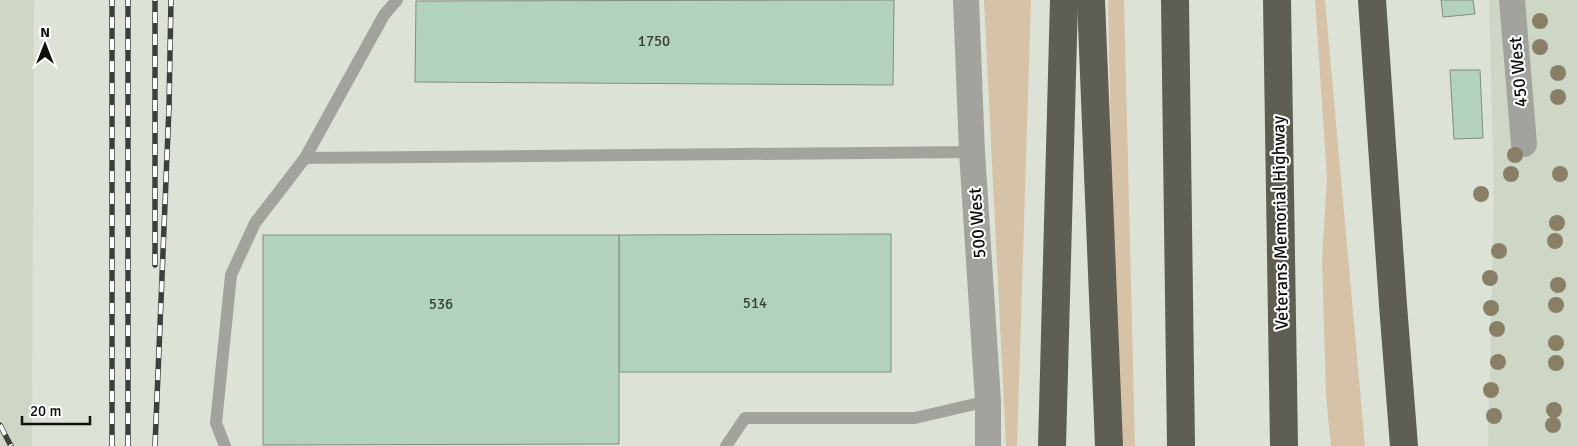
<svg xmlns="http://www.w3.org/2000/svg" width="1578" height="446" viewBox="0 0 1578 446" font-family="Signika,sans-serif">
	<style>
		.built { fill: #ced7c5 }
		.green { fill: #d6c2a7 }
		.building { fill: #b3d2be; stroke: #818c84 }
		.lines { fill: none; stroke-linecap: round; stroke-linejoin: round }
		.service { stroke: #a3a39d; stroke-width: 12 }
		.minor { stroke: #a3a39d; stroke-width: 26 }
		.motorway { stroke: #5f5e53; stroke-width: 28 }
		.rail-casing { stroke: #3d403a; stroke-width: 5.5 }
		.rail { stroke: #fff; stroke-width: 4; stroke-dasharray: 11; stroke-linecap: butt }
		.tree { fill: #897f66 }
		.labels { text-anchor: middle; stroke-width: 4; stroke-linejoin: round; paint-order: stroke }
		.number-label { font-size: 15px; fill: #364038 }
		.street-label { font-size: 18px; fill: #0d0f0b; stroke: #fff }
	</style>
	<rect width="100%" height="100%" fill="#dce2d6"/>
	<g class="built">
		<polygon points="0,0 34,0 32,446 0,446"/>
		<polygon points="1489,0 1578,0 1578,446 1488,446 1494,198"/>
	</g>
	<g class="green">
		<polygon points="984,0 1031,0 1017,446 1006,446"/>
		<polygon points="1108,0 1124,0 1135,446 1117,446"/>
		<polygon points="1315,0 1325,0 1365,446 1331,446 1326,396 1322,258 1327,178"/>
	</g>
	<g class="building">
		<polygon points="894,0 893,85 415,82 416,1"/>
		<polygon points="1441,0 1473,0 1475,14 1443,17"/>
		<polygon points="1450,70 1480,70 1483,138 1454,139"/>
		<polygon points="891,234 891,372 619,372 619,235"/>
		<polygon points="263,235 619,235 619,444 263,445"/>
	</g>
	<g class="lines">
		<g class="service">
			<polyline points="305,158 384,15 397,0"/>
			<polyline points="225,446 216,423 231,275 255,223 305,158 972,152"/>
			<polyline points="726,446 745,418 915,418 988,401"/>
		</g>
		<g class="minor">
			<polyline points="966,0 972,152 988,401 988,446"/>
			<polyline points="1512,0 1524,144"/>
		</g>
		<g class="motorway">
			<polyline points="1091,0 1109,446"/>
			<polyline points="1175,0 1181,446"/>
			<polyline points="1277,0 1284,446"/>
			<polyline points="1372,0 1393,305 1404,446"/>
			<polyline points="1052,446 1064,0"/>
		</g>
		<defs>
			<g id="rail">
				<polyline points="155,265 155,0"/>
				<polyline points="0,425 11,446"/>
				<polyline points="112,446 112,0"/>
				<polyline points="128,446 128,0"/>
				<polyline points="155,446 169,107 171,0"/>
			</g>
		</defs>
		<use href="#rail" class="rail-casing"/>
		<use href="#rail" class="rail"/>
	</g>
	<g class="tree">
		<circle cx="1540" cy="21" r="8"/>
		<circle cx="1540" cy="47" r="8"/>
		<circle cx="1558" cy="73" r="8"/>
		<circle cx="1558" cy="97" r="8"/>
		<circle cx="1515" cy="155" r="8"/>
		<circle cx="1511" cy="174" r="8"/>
		<circle cx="1560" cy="174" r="8"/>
		<circle cx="1481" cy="194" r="8"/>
		<circle cx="1557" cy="223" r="8"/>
		<circle cx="1555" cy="241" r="8"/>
		<circle cx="1499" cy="251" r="8"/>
		<circle cx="1490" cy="278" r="8"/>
		<circle cx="1558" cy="285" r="8"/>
		<circle cx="1556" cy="305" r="8"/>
		<circle cx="1491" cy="308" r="8"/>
		<circle cx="1497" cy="329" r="8"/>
		<circle cx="1556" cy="343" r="8"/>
		<circle cx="1498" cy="362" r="8"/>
		<circle cx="1556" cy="363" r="8"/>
		<circle cx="1491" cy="390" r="8"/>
		<circle cx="1554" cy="410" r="8"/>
		<circle cx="1494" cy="416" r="8"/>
		<circle cx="1553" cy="425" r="8"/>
	</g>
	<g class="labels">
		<g class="number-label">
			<text x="654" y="46">1750</text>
			<text x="755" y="308">514</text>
			<text x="441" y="309">536</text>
		</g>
		<g class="street-label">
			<text transform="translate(1518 72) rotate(-95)" y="6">450 West</text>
			<text transform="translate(977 223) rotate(-94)" y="6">500 West</text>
			<text transform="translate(1280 223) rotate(-91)" y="6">Veterans Memorial Highway</text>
		</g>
	</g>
	<g transform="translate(45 45)" stroke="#ffffff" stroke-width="4" paint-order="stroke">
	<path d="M0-4L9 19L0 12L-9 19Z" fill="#0d0f0b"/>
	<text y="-8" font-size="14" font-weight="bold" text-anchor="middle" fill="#0d0f0b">N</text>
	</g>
	<path d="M22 416v8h68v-8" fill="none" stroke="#0d0f0b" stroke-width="2.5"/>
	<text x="30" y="416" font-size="15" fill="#0d0f0b" stroke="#ffffff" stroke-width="4" paint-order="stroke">20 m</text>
</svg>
